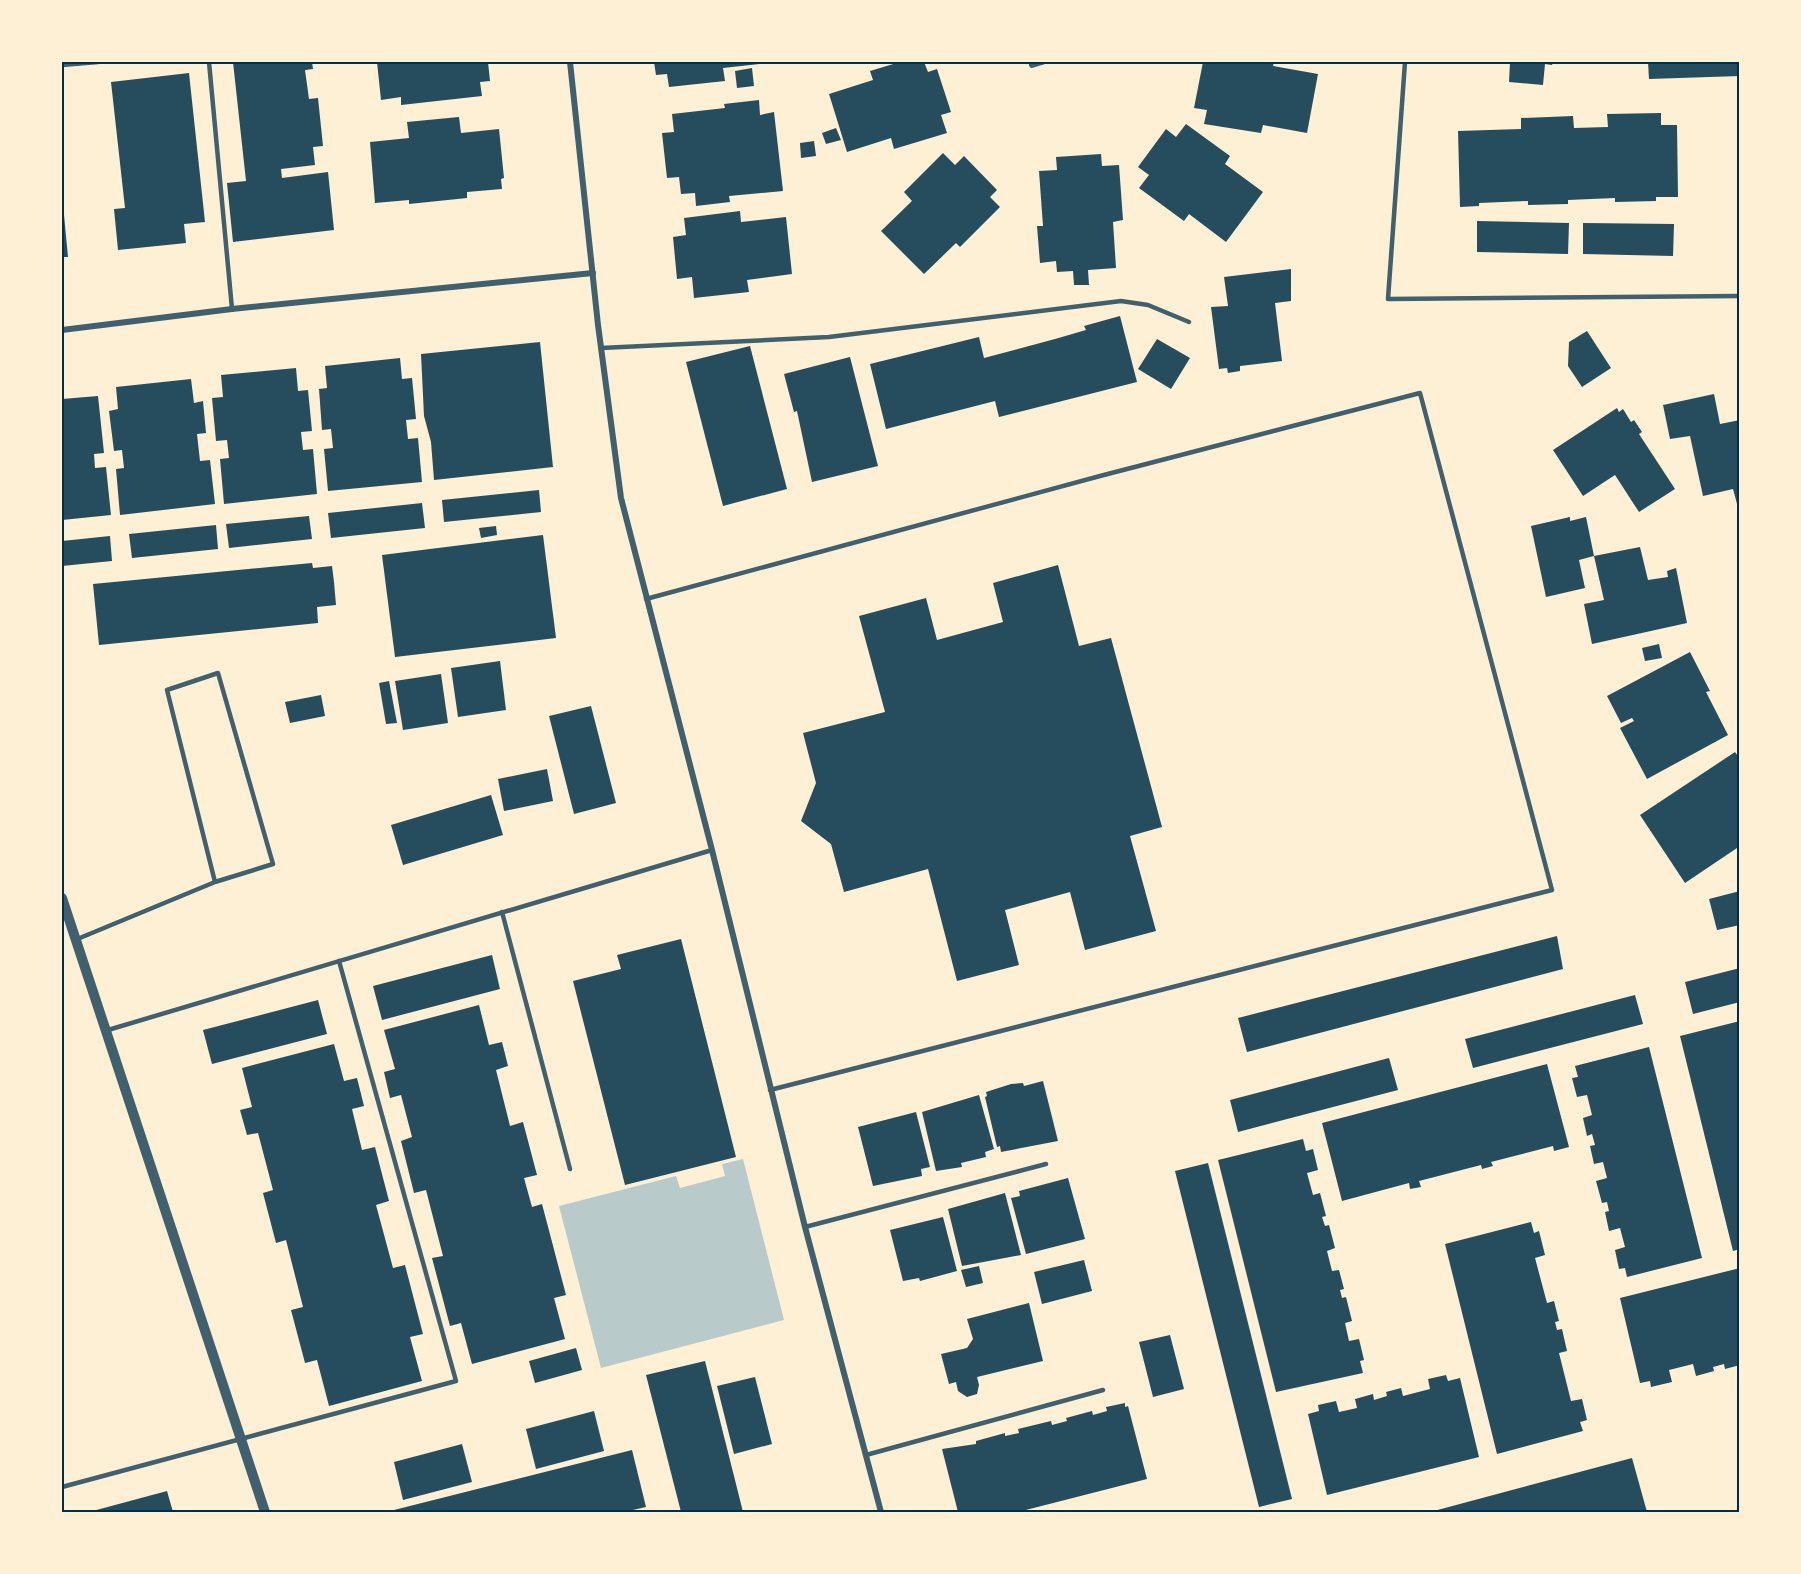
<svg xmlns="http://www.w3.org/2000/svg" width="1801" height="1574" viewBox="0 0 1801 1574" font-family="Overpass,sans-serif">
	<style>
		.green { fill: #b9caca }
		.building { fill: #264d5e }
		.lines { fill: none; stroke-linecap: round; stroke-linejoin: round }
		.service { stroke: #3f606c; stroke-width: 4.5 }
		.minor { stroke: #3f606c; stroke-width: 6 }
		.tertiary { stroke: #3f606c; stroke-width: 10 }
		.neatline { fill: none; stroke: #003049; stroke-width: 2 }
	</style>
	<rect width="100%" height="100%" fill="#fdf0d5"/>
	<polygon class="green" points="743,1159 784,1320 601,1368 559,1206 676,1176 680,1188 725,1176 722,1164"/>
	<g class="building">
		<polygon points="233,62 312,62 313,69 305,70 309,99 318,98 323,146 313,147 315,165 281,169 282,178 328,172 334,230 233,242 227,183 246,181"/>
		<polygon points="377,62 488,62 490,81 480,82 482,96 401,105 401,97 381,100"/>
		<polygon points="654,62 769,62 769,63 723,68 725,81 669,87 667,74 656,75"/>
		<polygon points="900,62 924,62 928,72 937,69 951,112 941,115 947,133 894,149 891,138 847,152 829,94 873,80 870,71"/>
		<polygon points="1203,62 1274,62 1273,66 1318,74 1307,133 1263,125 1261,133 1204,124 1207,110 1194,108"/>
		<polygon points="1510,62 1553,62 1552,65 1545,64 1543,85 1509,82"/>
		<polygon points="1648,62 1740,62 1740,76 1649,79"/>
		<polygon points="752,68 754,86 737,88 735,71"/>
		<polygon points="189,73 205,222 184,224 186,243 118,250 114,209 125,208 111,82"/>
		<polygon points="759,100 760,115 774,112 783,191 729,196 730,202 696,206 695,193 681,194 679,177 667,178 662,133 674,132 672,114 725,108 724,104"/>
		<polygon points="1661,113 1661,125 1677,125 1678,197 1656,197 1656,201 1615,202 1615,198 1568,200 1568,204 1528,205 1528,201 1479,203 1479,206 1460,207 1458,131 1521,129 1521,118 1573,116 1574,128 1608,127 1607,114"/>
		<polygon points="459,117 461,133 499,129 504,178 501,179 502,189 467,192 467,198 409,204 409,200 375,203 370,142 409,138 407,122"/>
		<polygon points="1186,124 1230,156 1225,164 1263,192 1226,242 1189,214 1184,221 1139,188 1149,175 1138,167 1166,129 1176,137"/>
		<polygon points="836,128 841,140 826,144 822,133"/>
		<polygon points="814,141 816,156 801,158 800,143"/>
		<polygon points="943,153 955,165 964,156 997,190 990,197 1000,207 960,247 956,243 924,274 881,231 912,201 904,192"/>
		<polygon points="1101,154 1102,166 1119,165 1123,220 1113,222 1116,268 1088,270 1089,285 1074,285 1073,271 1057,272 1056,261 1040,263 1037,226 1043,226 1039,171 1057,170 1056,157"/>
		<polygon points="740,211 741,222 786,217 792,274 747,280 749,292 694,298 692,277 677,279 673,237 686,235 684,218"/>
		<polygon points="62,215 64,215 68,257 62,257"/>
		<polygon points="1477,221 1569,223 1568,254 1477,252"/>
		<polygon points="1583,223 1674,224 1673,256 1583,254"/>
		<polygon points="1291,269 1291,301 1275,303 1282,361 1240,366 1240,371 1228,373 1227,368 1219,369 1211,307 1228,306 1224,277"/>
		<polygon points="1120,316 1137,382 999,417 995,401 886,429 870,364 979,337 984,358 1055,339 1086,330 1084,326"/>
		<polygon points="1587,331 1611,368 1582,387 1568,366 1569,342"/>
		<polygon points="1157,339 1190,358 1171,389 1138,369"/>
		<polygon points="540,342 553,467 434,480 431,442 424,416 421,354"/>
		<polygon points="750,346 787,489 723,506 686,362"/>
		<polygon points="850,357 878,466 812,482 797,411 794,412 784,374"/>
		<polygon points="400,358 402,379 412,378 416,419 406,420 408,439 418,438 422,482 328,491 324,449 333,448 331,429 322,430 319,389 327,388 325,366"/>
		<polygon points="296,368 298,391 308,390 312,431 301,432 303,450 313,449 317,494 224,504 220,459 229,458 227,440 216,441 212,398 223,397 221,375"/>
		<polygon points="191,379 194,403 203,401 206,433 197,434 200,461 210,460 215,504 120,515 116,469 124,468 122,450 114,451 109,411 118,409 116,387"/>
		<polygon points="1714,394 1720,424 1740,420 1740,515 1733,489 1703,496 1690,436 1670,439 1663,405"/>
		<polygon points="98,396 104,453 94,454 95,468 106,467 111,515 62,520 62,399"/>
		<polygon points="1617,408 1619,412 1623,409 1631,422 1634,420 1642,432 1639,434 1675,489 1639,512 1615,475 1583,496 1553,450"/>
		<polygon points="539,490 541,512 444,522 442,500"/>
		<polygon points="422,503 425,528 331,538 328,513"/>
		<polygon points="309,516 312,539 229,548 226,524"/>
		<polygon points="1570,517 1570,521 1586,517 1594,556 1579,560 1585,588 1546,597 1531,526"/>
		<polygon points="216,525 218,549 132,558 129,534"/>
		<polygon points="496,526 497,535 481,538 479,528"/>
		<polygon points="543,535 556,638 395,657 382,555"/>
		<polygon points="110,536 112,561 62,566 62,541"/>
		<polygon points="1640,547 1648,580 1668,577 1667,571 1676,568 1687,623 1592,644 1584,604 1604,600 1594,556"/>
		<polygon points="312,563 313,568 332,566 334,582 336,605 317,607 318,623 99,645 93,584"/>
		<polygon points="1058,565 1079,646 1111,638 1162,827 1130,836 1156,931 1085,950 1070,892 1005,910 1019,965 957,981 928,869 844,892 831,844 801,821 816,783 803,733 885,712 859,616 926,598 937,640 1003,622 993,583"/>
		<polygon points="1659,644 1662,658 1645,661 1642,648"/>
		<polygon points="1690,652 1710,691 1706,692 1728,735 1647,779 1620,728 1634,721 1632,718 1621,723 1607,696"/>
		<polygon points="500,661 506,710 458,717 451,668"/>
		<polygon points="441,674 448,723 403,730 395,681"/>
		<polygon points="389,681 397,723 386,724 379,683"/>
		<polygon points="321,695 325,716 290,723 285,702"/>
		<polygon points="591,706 616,803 574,814 549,716"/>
		<polygon points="1735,752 1740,759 1740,802 1737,804 1740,807 1740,846 1685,883 1640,815"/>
		<polygon points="547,769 553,801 504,811 498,779"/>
		<polygon points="491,795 503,835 403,865 391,825"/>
		<polygon points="1740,891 1740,925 1717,930 1709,899"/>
		<polygon points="1557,936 1563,969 1247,1052 1238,1018"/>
		<polygon points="681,939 736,1157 625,1185 573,981 621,969 617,955"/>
		<polygon points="492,955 500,989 382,1020 373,986"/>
		<polygon points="1740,968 1740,1002 1693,1014 1685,982"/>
		<polygon points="1635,995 1643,1024 1473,1068 1465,1039"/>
		<polygon points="318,1000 327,1034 212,1064 203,1030"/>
		<polygon points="479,1005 489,1045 502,1042 508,1066 496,1070 510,1126 523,1122 537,1175 524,1178 532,1207 542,1204 566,1295 554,1298 565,1339 472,1364 461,1323 450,1326 432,1258 443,1256 426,1190 414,1193 401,1141 412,1137 401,1095 390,1098 384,1072 395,1069 384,1030"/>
		<polygon points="1740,1021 1740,1249 1733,1251 1680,1036"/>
		<polygon points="334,1044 344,1081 357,1078 364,1106 352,1109 362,1150 375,1147 389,1201 376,1205 393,1268 405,1265 423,1334 410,1337 422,1381 329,1406 317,1360 305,1363 291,1310 303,1307 286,1240 276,1243 263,1193 273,1190 258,1133 247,1135 240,1110 252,1107 242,1068"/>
		<polygon points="1649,1047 1702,1258 1627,1277 1625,1268 1619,1269 1615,1250 1625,1247 1620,1228 1609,1231 1605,1212 1609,1211 1607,1202 1602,1203 1596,1181 1607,1178 1603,1162 1594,1164 1590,1146 1595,1145 1592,1134 1587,1136 1583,1118 1592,1115 1587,1095 1577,1097 1572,1078 1578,1077 1575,1066"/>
		<polygon points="1389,1058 1398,1090 1238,1132 1230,1100"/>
		<polygon points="1547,1064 1569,1147 1554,1151 1553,1146 1491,1162 1493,1166 1482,1169 1481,1165 1419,1181 1421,1187 1410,1189 1409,1183 1342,1201 1322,1123"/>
		<polygon points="1043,1081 1058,1141 1001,1152 1000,1146 997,1147 985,1097 987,1096 986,1092 1011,1084 1023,1083 1024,1086"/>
		<polygon points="979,1095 994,1149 985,1152 986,1157 961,1163 962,1167 936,1171 922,1112"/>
		<polygon points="916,1112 930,1167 921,1169 922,1176 873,1186 858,1127"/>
		<polygon points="1303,1139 1306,1151 1313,1149 1318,1170 1307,1173 1313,1195 1320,1193 1326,1216 1322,1217 1325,1226 1329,1225 1335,1248 1327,1251 1332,1271 1339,1270 1344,1289 1340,1290 1342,1298 1346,1297 1352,1321 1345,1323 1349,1341 1359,1339 1364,1360 1360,1361 1363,1373 1276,1392 1218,1160"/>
		<polygon points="1208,1163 1292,1499 1259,1507 1175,1171"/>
		<polygon points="1068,1178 1085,1239 1026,1254 1011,1198 1020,1196 1019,1191"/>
		<polygon points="1005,1193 1021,1255 962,1266 948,1209"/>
		<polygon points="943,1217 957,1271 920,1281 919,1278 903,1281 890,1230"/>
		<polygon points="1531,1222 1534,1233 1539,1231 1545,1255 1535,1258 1547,1303 1554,1301 1559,1321 1555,1322 1557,1330 1562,1329 1567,1351 1559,1353 1571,1401 1582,1399 1587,1420 1580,1422 1583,1431 1497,1454 1445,1244"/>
		<polygon points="1084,1260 1092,1291 1042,1304 1034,1272"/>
		<polygon points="979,1266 983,1283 966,1287 961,1270"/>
		<polygon points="1740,1268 1740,1365 1725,1369 1724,1364 1713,1367 1714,1371 1696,1376 1693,1364 1669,1370 1672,1382 1651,1387 1650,1381 1640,1383 1620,1298"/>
		<polygon points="1029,1303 1043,1361 977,1377 979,1385 977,1394 967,1397 958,1391 956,1382 949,1384 941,1354 967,1348 973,1339 967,1319"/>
		<polygon points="1170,1335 1184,1389 1153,1397 1139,1342"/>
		<polygon points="576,1348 582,1370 535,1383 529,1361"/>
		<polygon points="705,1361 737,1488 743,1512 681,1512 646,1375"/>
		<polygon points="1446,1375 1448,1381 1460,1378 1479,1457 1327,1495 1308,1414 1319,1411 1318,1405 1336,1401 1339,1412 1357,1408 1355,1399 1373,1394 1374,1400 1387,1396 1386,1392 1401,1388 1403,1396 1430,1389 1428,1379"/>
		<polygon points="755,1377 772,1444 734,1454 717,1386"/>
		<polygon points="1125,1403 1125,1407 1128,1406 1147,1479 1018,1512 958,1512 942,1449 976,1444 976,1441 1005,1433 1005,1436 1019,1433 1018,1429 1051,1421 1052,1425 1067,1421 1066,1418 1092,1411 1093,1415 1107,1411 1106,1407"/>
		<polygon points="594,1411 604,1451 536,1469 526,1429"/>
		<polygon points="462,1444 472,1482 403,1500 394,1462"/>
		<polygon points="632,1450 646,1507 624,1512 386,1512"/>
		<polygon points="1632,1458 1647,1512 1430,1512"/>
		<polygon points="167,1491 173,1512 89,1512"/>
	</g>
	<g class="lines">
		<g class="service">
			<polyline points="209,62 232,309"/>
			<polyline points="1405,62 1388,299 1740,296"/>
			<polyline points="62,65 98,62"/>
			<polyline points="601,348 829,337 1121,301 1148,305 1189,322"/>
			<polyline points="646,599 1100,476 1420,393 1552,890 770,1090"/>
			<polyline points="502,912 570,1169"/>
			<polyline points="75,940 215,882 273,864 218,673 167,690 215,882"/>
			<polyline points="108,1030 712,850"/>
			<polyline points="805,1227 1046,1164"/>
			<polyline points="866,1455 1103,1390"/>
			<polyline points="62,1487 456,1381 339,961"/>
		</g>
		<g class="minor">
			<polyline points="570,62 598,325 621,498 712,850 805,1227 881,1512"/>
			<polyline points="1032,65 1042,62"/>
			<polyline points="62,330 232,309 593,273"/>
		</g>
		<polyline class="tertiary" points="62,898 265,1512"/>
	</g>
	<rect width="1801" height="1574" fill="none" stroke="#fdf0d5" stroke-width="126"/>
	<rect x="63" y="63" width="1675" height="1448" class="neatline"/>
</svg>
